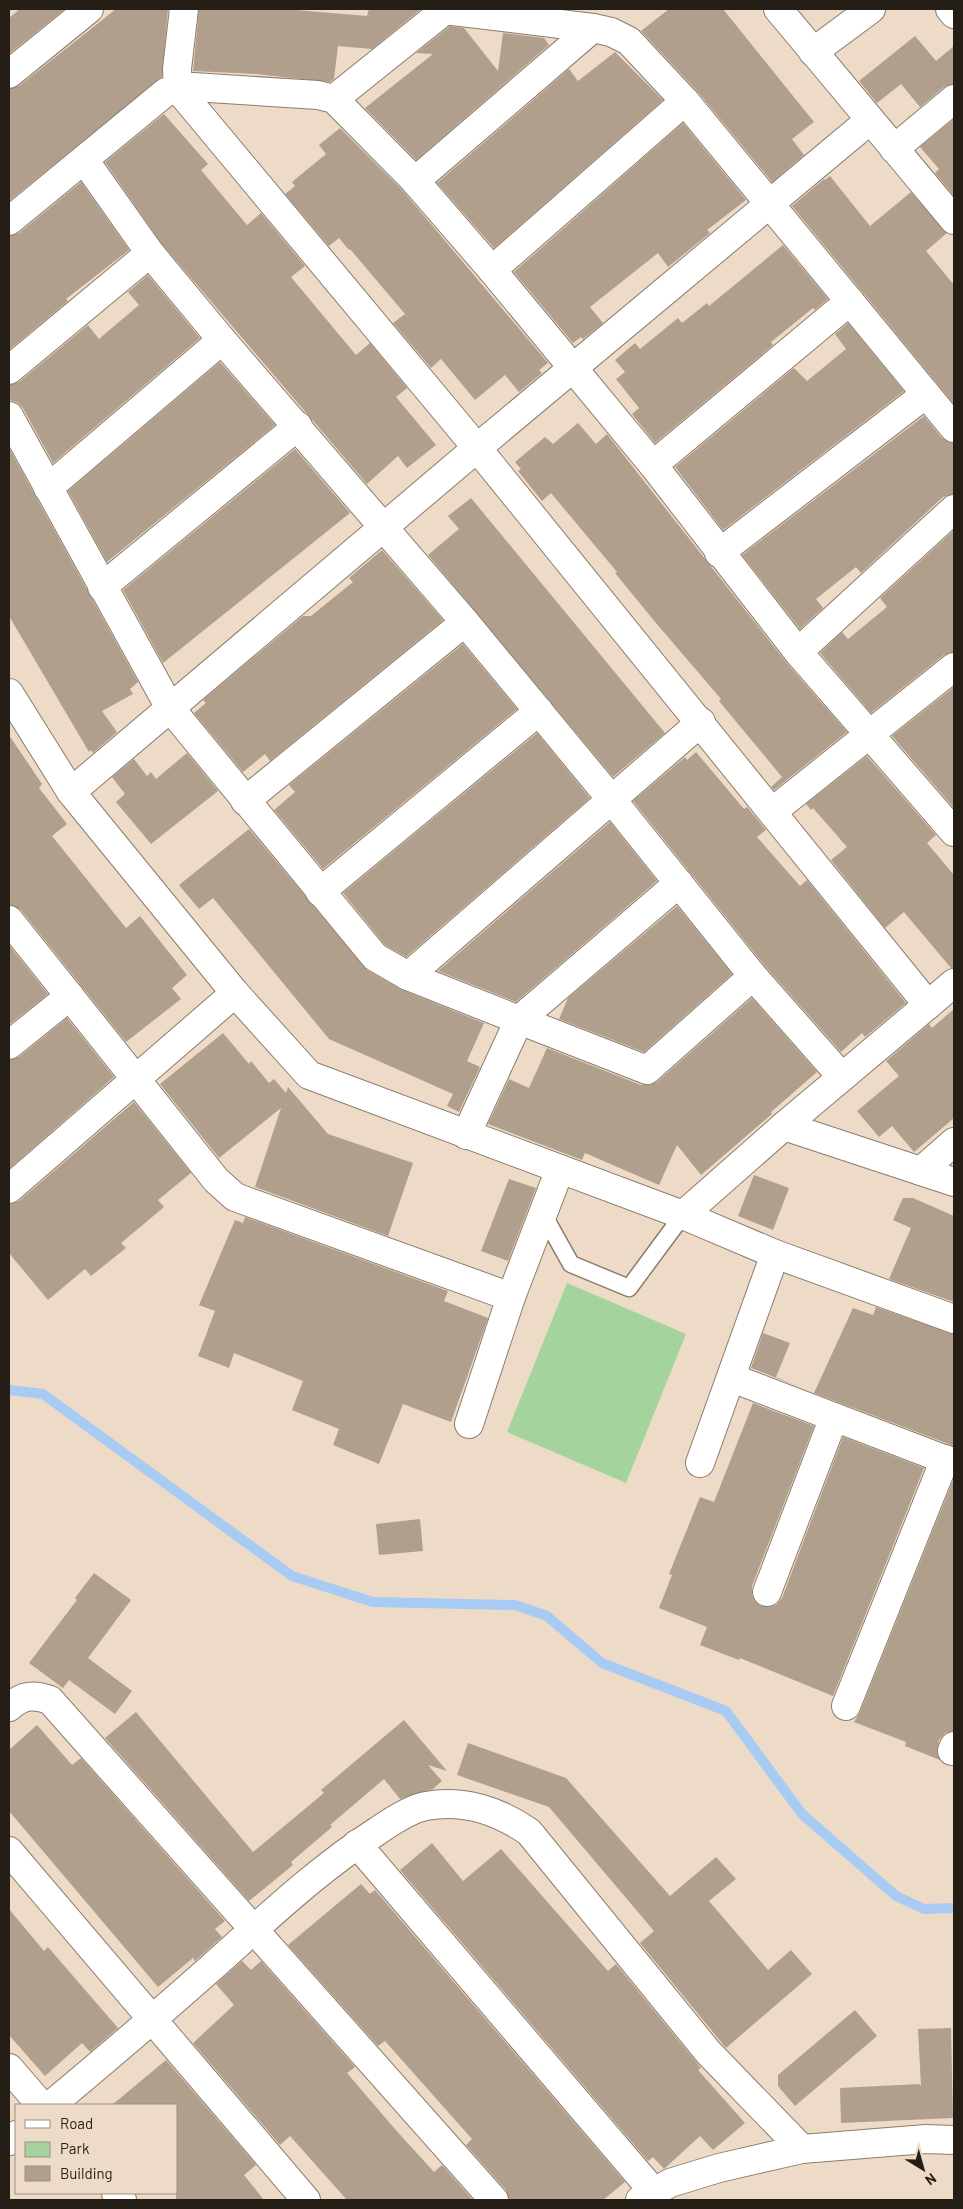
<svg xmlns="http://www.w3.org/2000/svg" width="963" height="2209" viewBox="0 0 963 2209" font-family="Barlow,sans-serif">
	<style>
		.green { fill: #a4d39d }
		.lines { fill: none; stroke-linecap: round; stroke-linejoin: round }
		.stream { stroke: #a8cbf3; stroke-width: 10 }
		.building { fill: #b09f8d }
		.service-casing { stroke: #8d7c6b; stroke-width: 19 }
		.minor-casing { stroke: #8d7c6b; stroke-width: 30 }
		.service { stroke: #fff; stroke-width: 16 }
		.minor { stroke: #fff; stroke-width: 28 }
	</style>
	<rect width="100%" height="100%" fill="#eddbc8"/>
	<polygon class="green" points="567,1283 686,1334 626,1483 507,1432"/>
	<g class="lines">
		<polyline class="stream" points="9,1390 43,1394 292,1576 373,1602 515,1605 547,1616 602,1663 726,1711 802,1814 896,1896 924,1909 954,1908"/>
	</g>
	<g class="building">
		<polygon points="20,9 65,9 9,54 9,18"/>
		<polygon points="116,9 168,9 162,77 9,201 9,89 19,86"/>
		<polygon points="199,9 284,9 367,16 369,9 420,10 372,49 338,46 334,79 330,82 256,74 193,71"/>
		<polygon points="669,9 723,9 814,122 792,139 804,155 772,182 697,91 641,31"/>
		<polygon points="450,26 464,28 498,71 503,33 544,38 549,45 416,160 365,108 433,54 416,53"/>
		<polygon points="915,36 936,61 954,46 954,84 944,87 920,107 901,84 877,103 859,81"/>
		<polygon points="615,52 663,100 494,248 437,183 569,69 578,81"/>
		<polygon points="164,114 208,164 201,170 247,225 261,213 305,266 291,277 356,355 370,343 407,388 396,397 436,445 407,468 398,456 367,484 162,244 105,162"/>
		<polygon points="954,119 954,196 935,173 939,169 920,147"/>
		<polygon points="683,123 746,200 707,230 710,233 668,267 658,253 590,307 603,323 583,339 581,337 573,343 514,272"/>
		<polygon points="340,128 404,192 548,363 539,370 542,373 519,392 505,375 475,400 441,359 431,368 393,323 405,314 350,249 349,250 339,238 329,246 285,194 295,186 292,182 326,154 319,145"/>
		<polygon points="830,176 870,226 911,192 947,233 926,251 954,285 954,404 792,206 824,179 825,180"/>
		<polygon points="81,182 129,250 66,299 68,301 9,350 9,236 19,233"/>
		<polygon points="783,245 828,299 815,310 813,308 771,342 773,345 655,443 632,414 639,408 616,379 625,372 615,360 635,343 640,349 678,318 682,323 707,303 709,306"/>
		<polygon points="148,275 200,338 53,463 23,408 17,402 9,400 9,385 19,382 88,325 99,339 139,305 128,292"/>
		<polygon points="848,323 904,391 723,530 675,467 794,368 807,381 846,349 835,334"/>
		<polygon points="220,362 275,425 107,562 68,491"/>
		<polygon points="924,416 942,438 954,443 954,494 943,497 861,573 856,567 816,599 823,608 800,629 742,555"/>
		<polygon points="578,423 596,444 607,434 786,662 847,732 774,790 771,787 782,777 719,701 721,699 656,623 615,573 617,572 551,493 542,501 518,471 521,469 515,462 545,437 553,444"/>
		<polygon points="9,448 138,682 130,689 133,694 102,711 117,732 93,753 91,750 89,752 9,616"/>
		<polygon points="295,449 350,513 163,663 123,590"/>
		<polygon points="471,498 665,733 613,777 428,555 459,529 448,516"/>
		<polygon points="954,530 954,652 944,655 871,713 820,653 842,632 848,639 887,607 880,598"/>
		<polygon points="382,550 443,620 270,761 265,754 243,772 194,713 206,703 203,700 303,616 311,616 353,582 349,578"/>
		<polygon points="463,644 517,709 323,869 274,810 295,792 289,785"/>
		<polygon points="954,687 954,808 892,736"/>
		<polygon points="537,733 590,798 406,957 385,945 343,893"/>
		<polygon points="9,735 42,784 39,788 67,824 52,836 126,928 140,916 187,975 172,988 181,999 126,1042 21,910 9,905"/>
		<polygon points="696,752 744,809 747,807 766,830 757,837 800,886 807,880 906,1003 865,1037 862,1033 841,1052 765,966 633,801 685,757 687,760"/>
		<polygon points="187,753 218,791 151,844 116,802 125,794 112,777 134,759 147,776 151,772 156,779"/>
		<polygon points="867,756 936,835 927,843 954,875 954,968 951,968 904,912 885,928 831,860 847,847 813,808 811,810 806,804"/>
		<polygon points="610,822 657,881 516,1002 438,971"/>
		<polygon points="249,829 367,970 402,990 484,1023 467,1061 480,1067 459,1112 447,1106 453,1094 329,1039 213,898 199,909 179,885"/>
		<polygon points="677,906 732,974 644,1052 559,1019 568,998"/>
		<polygon points="9,945 48,994 9,1025"/>
		<polygon points="752,998 817,1072 771,1112 772,1114 701,1175 677,1145 659,1185 585,1153 582,1160 488,1124 509,1079 529,1088 547,1048 641,1085 650,1085 657,1082"/>
		<polygon points="954,1009 954,1118 914,1152 892,1126 879,1137 857,1111 899,1076 886,1061 929,1024 932,1028"/>
		<polygon points="67,1018 114,1077 9,1169 9,1060 19,1057"/>
		<polygon points="223,1033 249,1064 251,1061 269,1083 274,1079 286,1093 288,1087 328,1134 413,1163 388,1236 255,1187 281,1108 219,1158 160,1084"/>
		<polygon points="134,1102 191,1173 158,1200 164,1207 121,1243 126,1248 91,1276 85,1269 48,1300 9,1253 9,1204 19,1201"/>
		<polygon points="754,1175 789,1188 773,1230 738,1216"/>
		<polygon points="509,1179 536,1188 508,1261 481,1251"/>
		<polygon points="903,1198 913,1198 954,1216 954,1302 889,1279 911,1228 893,1220"/>
		<polygon points="245,1217 448,1291 444,1301 488,1318 451,1422 403,1404 379,1464 333,1445 339,1429 292,1410 303,1381 234,1353 229,1368 198,1356 215,1311 199,1305 235,1220 243,1223"/>
		<polygon points="876,1307 954,1334 954,1446 814,1393 853,1308 873,1315"/>
		<polygon points="763,1333 790,1343 776,1377 800,1387 751,1368"/>
		<polygon points="753,1403 814,1426 752,1586 752,1595 755,1601 761,1606 770,1607 777,1604 782,1598 843,1437 924,1468 833,1696 740,1658 739,1660 700,1645 707,1627 659,1608 672,1575 669,1574 700,1497 714,1502"/>
		<polygon points="954,1478 954,1731 945,1733 939,1740 937,1753 940,1760 905,1746 906,1742 854,1722 860,1712"/>
		<polygon points="420,1519 423,1551 379,1555 376,1524"/>
		<polygon points="94,1573 131,1600 88,1658 132,1691 115,1714 69,1680 63,1688 29,1663 77,1600 75,1598"/>
		<polygon points="136,1712 253,1852 324,1793 321,1790 404,1720 447,1771 428,1765 442,1781 433,1789 400,1799 384,1779 330,1825 332,1827 291,1862 293,1865 249,1901 105,1738"/>
		<polygon points="37,1725 72,1765 81,1758 225,1921 215,1929 222,1937 195,1961 193,1958 158,1987 9,1811 9,1750"/>
		<polygon points="468,1743 566,1778 670,1896 716,1857 736,1879 709,1901 768,1970 791,1950 812,1974 726,2048 640,1943 654,1931 549,1807 457,1775"/>
		<polygon points="432,1843 463,1881 501,1849 608,1971 616,1964 701,2068 698,2070 745,2123 713,2150 700,2136 664,2169 653,2157 648,2161 400,1870"/>
		<polygon points="361,1884 370,1894 375,1890 625,2182 603,2200 509,2200 506,2190 466,2145 472,2139 385,2041 378,2046 288,1945"/>
		<polygon points="9,1909 44,1951 48,1947 118,2028 90,2052 82,2043 45,2076 9,2035"/>
		<polygon points="242,1961 251,1970 261,1961 355,2067 347,2073 394,2128 434,2172 442,2165 473,2200 347,2200 290,2136 280,2145 193,2043 234,2005 216,1984"/>
		<polygon points="855,2010 877,2036 795,2106 778,2086 778,2075"/>
		<polygon points="951,2028 953,2118 841,2123 840,2088 919,2084 921,2086 918,2029"/>
		<polygon points="166,2060 256,2165 244,2175 264,2200 176,2200 176,2105 112,2105"/>
	</g>
	<g class="lines">
		<defs>
			<polyline id="service" points="543,1214 571,1264 629,1288 683,1215"/>
			<g id="minor">
				<polyline points="184,9 177,69 178,89 477,448 928,1005"/>
				<polyline points="436,9 593,28 611,32 629,41 685,101 954,428"/>
				<polyline points="778,9 954,220"/>
				<polyline points="950,9 954,14"/>
				<polyline points="813,52 871,9"/>
				<polyline points="9,74 89,9"/>
				<polyline points="334,99 445,10"/>
				<polyline points="894,149 954,99"/>
				<polyline points="85,161 150,253 222,340 465,622 612,800 753,976 842,1077"/>
				<polyline points="415,181 593,28"/>
				<polyline points="9,221 166,92 193,87 318,95 334,99 415,181 492,270 653,465 798,652 954,832"/>
				<polyline points="492,270 685,101"/>
				<polyline points="9,370 150,253"/>
				<polyline points="9,416 170,708 375,957 408,976 519,1020 466,1135"/>
				<polyline points="653,465 850,301"/>
				<polyline points="48,488 222,340"/>
				<polyline points="719,553 926,394"/>
				<polyline points="102,587 298,426"/>
				<polyline points="798,652 954,509"/>
				<polyline points="9,693 71,792 235,993 309,1075 683,1215 775,1254 954,1319"/>
				<polyline points="71,792 477,448 870,120"/>
				<polyline points="245,801 465,622"/>
				<polyline points="773,811 954,667"/>
				<polyline points="679,883 519,1020 647,1070 753,976"/>
				<polyline points="320,892 539,711"/>
				<polyline points="9,920 216,1180 235,1197 511,1297"/>
				<polyline points="408,976 701,722"/>
				<polyline points="9,1045 70,996"/>
				<polyline points="784,1126 954,1182"/>
				<polyline points="921,1171 954,1142"/>
				<polyline points="9,1189 235,993"/>
				<polyline points="683,1215 784,1126 954,983"/>
				<polyline points="732,1378 954,1463"/>
				<polyline points="469,1424 511,1297 560,1169"/>
				<polyline points="700,1463 775,1254"/>
				<polyline points="767,1592 834,1417"/>
				<polyline points="846,1706 945,1459"/>
				<path d="M9 1707C23 1695 33 1694 50 1700L494 2200"/>
				<polyline points="952,1751 954,1746"/>
				<polyline points="357,1844 653,2191"/>
				<polyline points="9,1851 306,2200"/>
				<polyline points="9,2068 41,2105"/>
				<path d="M51 2105C105 2060 159 2014 212 1967 266 1919 318 1869 379 1830 392 1821 410 1809 426 1806 463 1799 499 1811 529 1832L708 2052 802 2149"/>
				<polyline points="9,2141 16,2135"/>
				<polyline points="116,2193 122,2200"/>
				<polyline points="640,2200 670,2183 719,2168 802,2149 926,2139 954,2140"/>
			</g>
		</defs>
		<use href="#service" class="service-casing"/>
		<use href="#minor" class="minor-casing"/>
		<use href="#service" class="service"/>
		<use href="#minor" class="minor"/>
	</g>
	<rect width="963" height="2209" fill="none" stroke="#251e17" stroke-width="20"/>
	<rect x="15" y="2104" width="162" height="90" fill="#eddbc8" stroke="#9d8f81"/>
	<rect x="25" y="2120" width="25" height="8" fill="#ffffff" stroke="#9d8f81"/>
	<text x="60" y="2129" font-size="15" fill="#251e17">Road</text>
	<rect x="25" y="2142" width="25" height="15" fill="#a4d39d" stroke="#9d8f81"/>
	<text x="60" y="2154" font-size="15" fill="#251e17">Park</text>
	<rect x="25" y="2166" width="25" height="15" fill="#b09f8d" stroke="#9d8f81"/>
	<text x="60" y="2179" font-size="15" fill="#251e17">Building</text>
	<g transform="translate(923 2169) rotate(143)" stroke="#eddbc8" stroke-width="4" paint-order="stroke">
	<path d="M0-4L9 19L0 12L-9 19Z" fill="#251e17"/>
	<text y="-8" font-size="14" font-weight="bold" text-anchor="middle" fill="#251e17">N</text>
	</g>
</svg>
